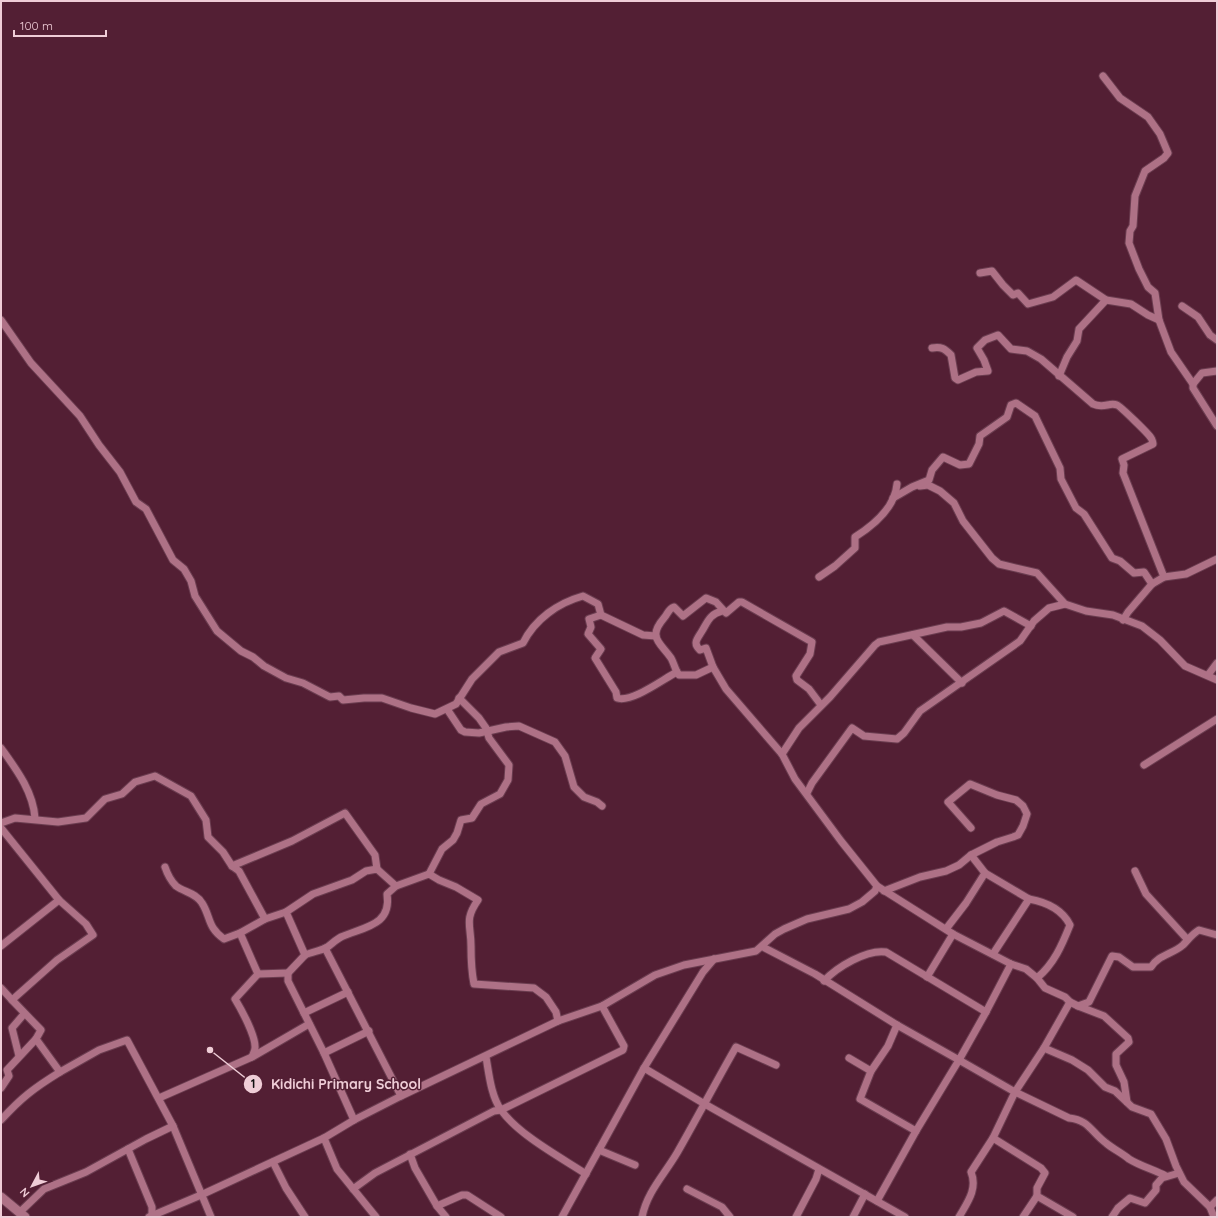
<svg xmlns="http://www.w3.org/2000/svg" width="1218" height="1218" viewBox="0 0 1218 1218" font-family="Quicksand,sans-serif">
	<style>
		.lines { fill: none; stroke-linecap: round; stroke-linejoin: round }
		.minor-casing { stroke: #6b3d50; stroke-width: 9 }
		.tertiary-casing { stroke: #6b3d50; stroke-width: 11 }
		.minor { stroke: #ae7186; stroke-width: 7 }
		.tertiary { stroke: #ae7186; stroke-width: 9 }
		.leader { fill: none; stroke: #efcdd7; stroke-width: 1.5 }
		.callout-dot { fill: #efcdd7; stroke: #531f34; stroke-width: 1.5 }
		.mark-label { font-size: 12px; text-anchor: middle; font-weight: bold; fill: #111 }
		.callout-label { font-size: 14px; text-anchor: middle; font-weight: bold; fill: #efcdd7; stroke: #531f34; stroke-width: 3; stroke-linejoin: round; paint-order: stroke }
	</style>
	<rect width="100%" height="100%" fill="#531f34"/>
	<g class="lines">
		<defs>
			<g id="minor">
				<polyline points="1103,76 1120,98 1148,117 1160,134 1168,153 1164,158 1145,171 1135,196 1133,226 1130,231 1129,243 1139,269 1148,287 1155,293 1159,320"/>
				<polyline points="980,273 992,271 1003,285 1013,295 1018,293 1028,304 1053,297 1076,280 1106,300 1131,304 1148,315 1159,320 1171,352 1193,384 1193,388 1217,426"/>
				<polyline points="1182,306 1198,317 1210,335 1217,340"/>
				<path d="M1 320 31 363 80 416 99 445 120 472 136 502 146 509 173 560 184 569 191 581 195 596 217 631 241 651 253 657 264 666 286 678 303 683 330 697 339 696 343 700 364 698H382L411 708 435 714 456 704 472 679 499 652 523 643C535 619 558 603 583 596L598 604 601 615 643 635 656 636"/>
				<path d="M932 348C941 346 945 349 951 355L955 378 958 380 976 372 988 371 984 360 977 348 985 340 998 335 1011 349 1027 351 1041 359 1093 404C1104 409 1109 402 1117 405 1120 406 1149 434 1151 438 1152 439 1153 443 1153 444L1122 459 1124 465 1123 473 1164 577"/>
				<polyline points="1059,376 1067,357 1077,341 1079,329 1106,300"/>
				<polyline points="1193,384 1202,373 1217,371"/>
				<polyline points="920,486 928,485 940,491 954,503 963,521 992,558 999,564 1037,573 1065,604 1086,611 1113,615 1142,626 1160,640 1185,666 1217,680"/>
				<polyline points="893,498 912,487 929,480 932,470 943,457 960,465 969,464 979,444 980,436 1007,417 1011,405 1016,403 1035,416 1060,468 1061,479 1076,508 1084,514 1112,558 1120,561 1134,573 1144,572 1152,584"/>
				<path d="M819 577 835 566 855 548V537C874 525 895 508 897 484"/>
				<path d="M722 611C710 614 708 621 702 631 698 638 692 643 700 650L706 648 713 667 726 689 782 754 795 779 841 841 877 886 953 934 1011 964 1026 969 1037 978 1045 988 1065 997 1070 1002 1078 1006 1089 1002 1112 956 1119 957 1133 967H1151C1158 955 1173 954 1183 945 1188 940 1192 934 1199 930L1217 935"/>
				<path d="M601 615 589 619 591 627 588 634 601 649 595 658 616 692 617 698C632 703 663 679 677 672"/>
				<polyline points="1123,620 1128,612 1152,584 1164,577 1186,574 1217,559"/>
				<polyline points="913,635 962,683"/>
				<path d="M713 667 696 675H679C675 670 674 663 671 658 660 642 647 638 664 618 668 614 668 609 674 607L683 616 706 598 716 602 726 613 739 602H742L812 642 810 654 796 676 797 680 809 689 821 705"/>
				<polyline points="1208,675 1217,663"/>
				<polyline points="447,709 461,730 465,732 479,733 506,727 519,726 555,742 565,756 574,787 584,797 597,802 602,806"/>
				<path d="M1 748C16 769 33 791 35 818"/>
				<polyline points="782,754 799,728 830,697 875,645 879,642 947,627 961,627 981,623 1004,611 1031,626"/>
				<polyline points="1144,765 1217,719"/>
				<polyline points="807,793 812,783 852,728 864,736 897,739 904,733 920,711 1020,641 1034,621 1049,608 1065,604"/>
				<polyline points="1,823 15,818 58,822 86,818 105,799 122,794 135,782 155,776 191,796 206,820 208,837 223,852 232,866 239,871 265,919 286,912"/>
				<polyline points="1,828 59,900 86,924 93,935 57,960 12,1000 41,1030 36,1039 60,1072 99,1050 127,1040 173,1126 211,1217"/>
				<polyline points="232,866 292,841 345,813 375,855 377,869"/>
				<path d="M165 867C167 873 171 881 176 886 184 892 196 893 202 903 211 917 207 927 224 939L240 933 258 974 235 999C241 1009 256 1036 255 1048 255 1051 253 1054 252 1057"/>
				<polyline points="1135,871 1146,894 1187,939"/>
				<polyline points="985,873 1029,899"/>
				<polyline points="429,874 442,849 453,840 457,833 461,820 472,818 481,804 500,794 508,780 509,765 489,738 486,728 479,718 459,698"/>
				<polyline points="884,891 920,877 946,871 959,865 971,855 997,842 1013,837 1018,835 1023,826 1027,814 1023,806 1016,800 997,795 970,784 948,802 971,828"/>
				<polyline points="946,929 966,903 985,873 971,855"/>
				<polyline points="240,933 265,919"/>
				<polyline points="1,946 59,900"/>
				<polyline points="763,947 815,974 897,1025 959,1060 916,1131 877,1201"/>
				<polyline points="325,948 401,1096"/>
				<path d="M993 954 1029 899C1046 902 1062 909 1070 925 1062 945 1054 964 1037 978"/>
				<path d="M305 955C312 952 319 951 326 948 331 945 335 940 341 937 363 927 392 926 387 894L396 886"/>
				<polyline points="1011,964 986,1012 959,1060 1015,1092 1044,1048 1072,1060 1088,1070 1105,1087 1115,1091 1132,1107 1151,1114 1166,1139 1176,1166 1184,1182 1210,1207 1214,1217"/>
				<polyline points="258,974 288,973"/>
				<polyline points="927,977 953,934"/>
				<path d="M824 981C837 967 867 949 886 952L986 1012"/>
				<polyline points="1,988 12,1000"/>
				<polyline points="1078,1006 1104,1016 1128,1038 1129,1042 1116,1054 1116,1065 1124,1082 1127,1102"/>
				<polyline points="304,1013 348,992"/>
				<polyline points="897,1025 888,1046 871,1071 860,1099 916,1131"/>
				<polyline points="1044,1048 1070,1002"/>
				<polyline points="324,1053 369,1031"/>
				<polyline points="19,1056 12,1028 24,1014"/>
				<path d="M486 1057C489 1074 491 1096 501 1110 519 1135 560 1157 586 1174"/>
				<polyline points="849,1058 871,1071"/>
				<polyline points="644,1068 703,1103 905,1217"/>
				<polyline points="1,1088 9,1076 7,1070 36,1039"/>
				<polyline points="159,1098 252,1057 309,1024"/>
				<path d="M1 1120C21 1098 34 1088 60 1072"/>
				<path d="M354 1120 324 1053 288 981V973L305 955 286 912 313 894 352 880 366 871 377 869 396 886 429 874 439 880 456 887 478 900C464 920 471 925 471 946 471 960 471 969 474 984L534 988 546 997 556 1012 558 1021"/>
				<polyline points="324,1138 337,1169 376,1217"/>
				<polyline points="993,1138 1041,1168 1045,1173 1037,1188 1037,1196 1073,1217"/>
				<polyline points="128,1149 152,1207 152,1216"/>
				<polyline points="599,1150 635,1165"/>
				<polyline points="410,1154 415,1168 437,1206 462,1195 467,1195 501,1217"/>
				<polyline points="273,1162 286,1188 305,1217"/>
				<polyline points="353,1189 375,1173 494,1111 501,1110 623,1050 624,1046 602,1006"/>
				<polyline points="687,1189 722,1207 730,1217"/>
				<polyline points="437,1206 446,1217"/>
				<polyline points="1210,1207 1217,1200"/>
				<polyline points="20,1212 44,1189 86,1172 146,1139 173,1126"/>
				<polyline points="149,1217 201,1195 324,1138 354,1120 401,1096 558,1021 602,1006 655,975 684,965 756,951 775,934 784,929 807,919 849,909 862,902 875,891 877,886"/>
				<polyline points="562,1217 644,1068 703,972 714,959"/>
				<path d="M642 1217C647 1192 664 1175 677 1153 697 1118 716 1082 736 1047L776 1065"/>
				<polyline points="796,1217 816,1179 819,1169"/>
				<polyline points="853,1217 865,1194"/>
				<path d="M959 1217C967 1203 978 1189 971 1172L993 1138 1015 1092 1069 1118C1089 1120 1091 1132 1106 1143 1113 1149 1122 1153 1129 1159 1140 1166 1155 1170 1166 1176"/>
				<polyline points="1023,1217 1037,1196"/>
				<polyline points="1112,1217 1118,1208 1130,1198 1145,1203 1156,1190 1156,1185 1162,1178 1179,1173"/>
			</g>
			<polyline id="tertiary" points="1,1197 25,1217"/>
		</defs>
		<use href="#minor" class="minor-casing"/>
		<use href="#tertiary" class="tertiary-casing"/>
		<use href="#minor" class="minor"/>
		<use href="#tertiary" class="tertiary"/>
	</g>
	<path class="leader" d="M210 1050L253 1084"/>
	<g class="callout-dot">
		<circle cx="210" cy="1050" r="4"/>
		<circle cx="253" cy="1084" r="10"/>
	</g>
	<g class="mark-label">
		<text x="253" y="1088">1</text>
	</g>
	<g class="callout-label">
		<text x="346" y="1089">Kidichi Primary School</text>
	</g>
	<rect width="1218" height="1218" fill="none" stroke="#efcdd7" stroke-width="4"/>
	<g transform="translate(32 1186) rotate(229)" stroke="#531f34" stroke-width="3" paint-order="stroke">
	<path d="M0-3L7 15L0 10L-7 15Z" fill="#efcdd7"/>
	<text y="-6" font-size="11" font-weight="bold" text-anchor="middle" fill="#efcdd7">N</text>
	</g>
	<path d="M14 30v6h92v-6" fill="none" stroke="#efcdd7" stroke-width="2"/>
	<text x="20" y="30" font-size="12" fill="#efcdd7" stroke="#531f34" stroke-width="3" paint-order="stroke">100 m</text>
</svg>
